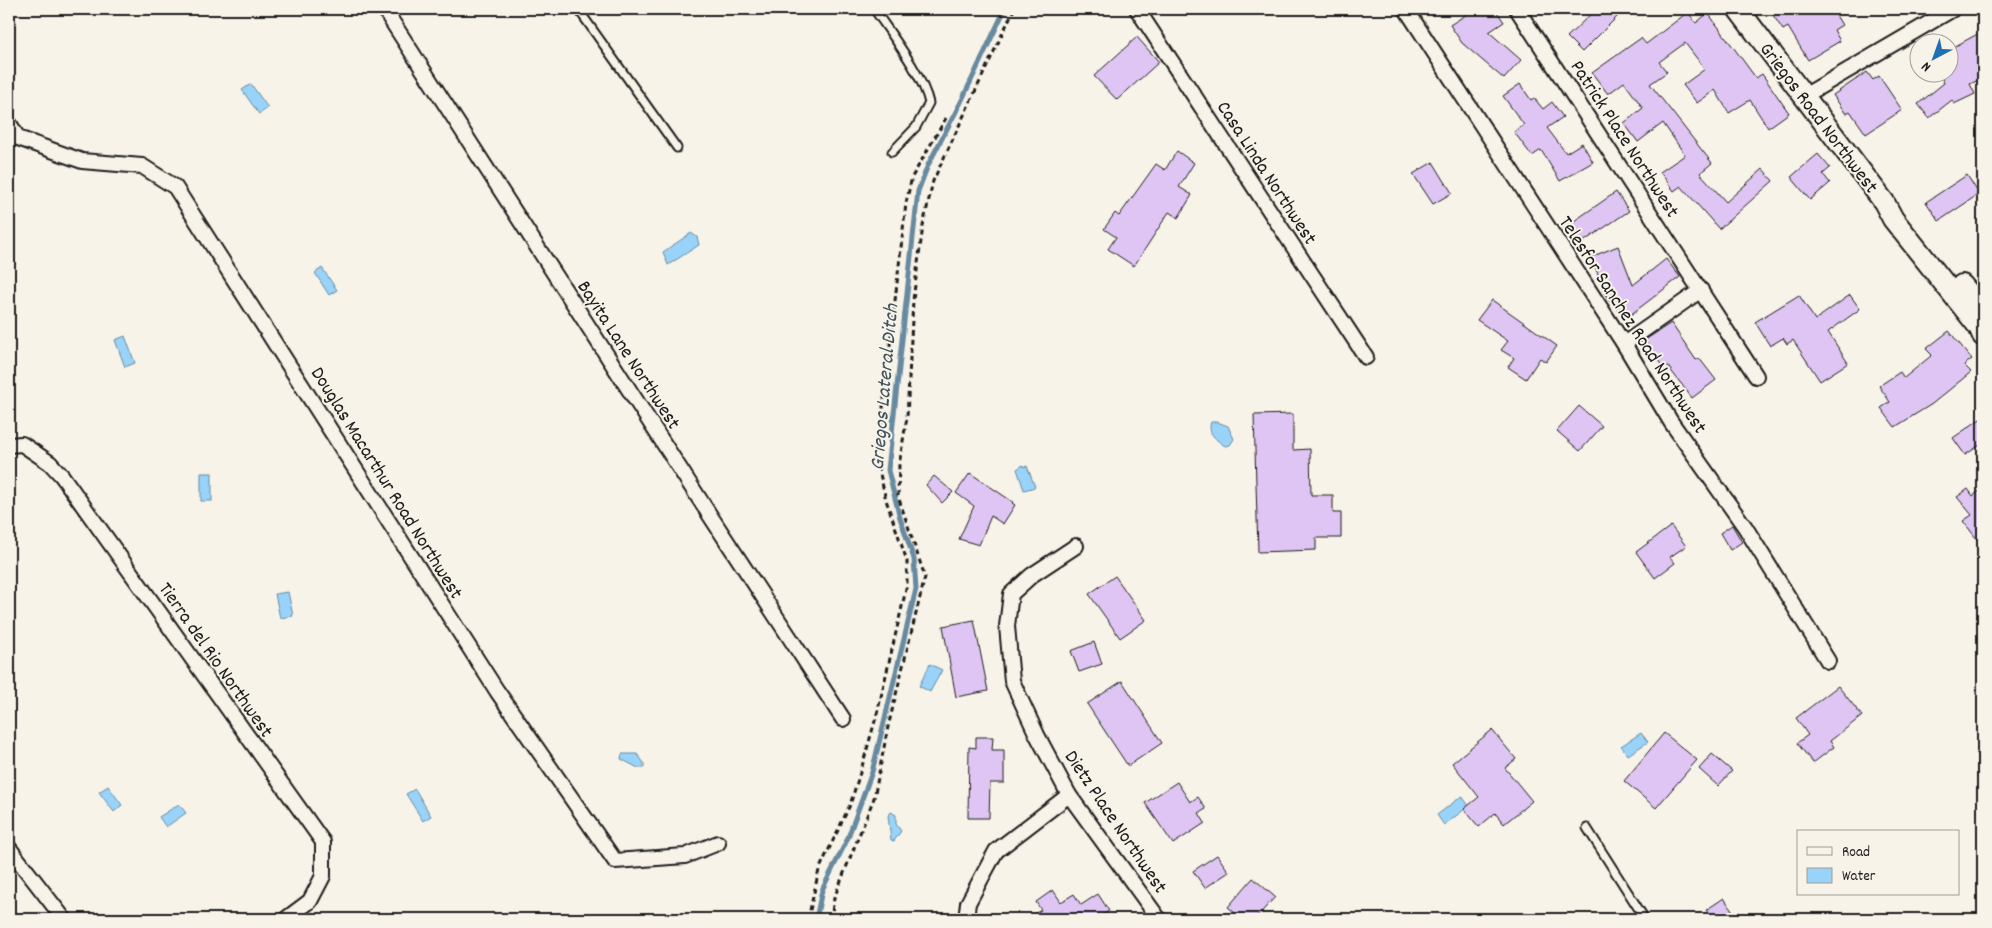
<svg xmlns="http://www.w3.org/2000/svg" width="1992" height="928" viewBox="0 0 1992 928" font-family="Dekko,sans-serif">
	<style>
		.water { fill: #99d3f9; stroke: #678aa1 }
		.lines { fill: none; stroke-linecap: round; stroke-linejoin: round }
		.stream { stroke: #678aa1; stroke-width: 5 }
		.building { fill: #dec5f4; stroke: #1c1c1c }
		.service-casing { stroke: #1c1c1c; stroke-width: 11 }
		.minor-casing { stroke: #1c1c1c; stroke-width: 18 }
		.secondary-casing { stroke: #1c1c1c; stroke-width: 24 }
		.path { stroke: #1c1c1c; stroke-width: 3; stroke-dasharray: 5 4; stroke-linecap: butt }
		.service { stroke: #f7f3e8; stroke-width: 7 }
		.minor { stroke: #f7f3e8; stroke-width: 14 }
		.secondary { stroke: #f7f3e8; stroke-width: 20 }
		.labels { text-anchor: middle; stroke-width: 4; stroke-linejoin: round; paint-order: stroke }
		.street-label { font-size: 20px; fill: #1c1c1c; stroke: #f7f3e8 }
		.water-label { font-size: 21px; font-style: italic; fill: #42535e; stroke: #f7f3e8 }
	</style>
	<rect width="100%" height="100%" fill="#f7f3e8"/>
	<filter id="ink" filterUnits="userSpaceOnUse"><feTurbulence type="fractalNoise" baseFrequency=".02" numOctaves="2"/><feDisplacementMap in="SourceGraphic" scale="10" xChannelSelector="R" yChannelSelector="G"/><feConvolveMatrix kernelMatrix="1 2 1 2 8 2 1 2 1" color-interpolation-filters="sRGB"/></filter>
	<g filter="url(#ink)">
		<g class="water">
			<polygon points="251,84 268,108 259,114 242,90"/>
			<polygon points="691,233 697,237 699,245 668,265 663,252"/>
			<polygon points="322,268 337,290 329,295 315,273"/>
			<polygon points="125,336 135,363 125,367 115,340"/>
			<path d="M1211 422H1217L1228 426 1234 439 1230 445 1225 446C1216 440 1207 433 1211 422Z"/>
			<polygon points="1023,465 1024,467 1027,466 1035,487 1024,490 1017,469"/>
			<rect x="201" y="473" width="11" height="28"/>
			<polygon points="288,592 293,616 280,618 275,594"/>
			<polygon points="930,664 942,670 930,692 919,686"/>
			<polygon points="1641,733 1648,742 1628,755 1621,746"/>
			<polygon points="622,754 637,754 644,763 644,768 638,768 621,759"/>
			<polygon points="108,786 122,805 114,812 99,792"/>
			<polygon points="415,789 431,816 423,821 406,794"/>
			<polygon points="1462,796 1469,806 1444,825 1437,815"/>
			<polygon points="179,804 186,813 166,827 159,817"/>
			<polygon points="891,812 896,815 896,824 901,831 894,841 891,840 888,816"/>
		</g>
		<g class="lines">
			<polyline class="stream" points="816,919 822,890 847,840 872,772 916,589 914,559 900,518 888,470 918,191 928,165 961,102 1005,9"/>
		</g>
		<g class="building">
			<polygon points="1475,9 1495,9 1504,22 1489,32 1521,60 1504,79 1462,43 1450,25"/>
			<polygon points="1596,9 1613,9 1619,15 1582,52 1567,37"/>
			<polygon points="1769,9 1832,9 1842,25 1834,30 1840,41 1808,60 1788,27 1783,30"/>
			<polygon points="1688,12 1696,23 1708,13 1756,78 1762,74 1789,113 1768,128 1750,100 1729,113 1715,90 1697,103 1683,85 1705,69 1685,43 1659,62 1667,72 1650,84 1712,163 1700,173 1726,202 1763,169 1773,181 1719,229 1681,186 1674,191 1660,172 1685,155 1663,123 1638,142 1624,123 1643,108 1624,82 1608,94 1592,73 1641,38 1646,44"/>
			<polygon points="1983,31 1983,78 1970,84 1975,94 1954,104 1952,100 1929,118 1918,104 1944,83 1939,72 1950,72 1950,49"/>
			<polygon points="1137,37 1159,62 1117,100 1094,76"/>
			<polygon points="1867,72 1873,80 1879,76 1902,110 1866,134 1850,111 1846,114 1833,95"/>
			<polygon points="1520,84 1531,100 1534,98 1543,109 1552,102 1563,117 1547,128 1566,153 1582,143 1593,162 1560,181 1541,150 1532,156 1514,132 1524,125 1503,96"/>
			<polygon points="1177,151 1194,163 1179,187 1192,195 1178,218 1169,212 1134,266 1108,249 1116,237 1104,229 1115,213 1119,216 1156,164 1165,170"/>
			<polygon points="1818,154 1830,168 1823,174 1830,183 1810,200 1791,177"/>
			<polygon points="1433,162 1452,193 1433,204 1413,174"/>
			<polygon points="1967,175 1979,194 1939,221 1926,202"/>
			<polygon points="1616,192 1629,211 1577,246 1564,228"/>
			<polygon points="1618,246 1633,285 1666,259 1680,277 1625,319 1607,297 1591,257"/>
			<polygon points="1799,295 1815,320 1850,295 1860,309 1828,332 1848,363 1820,381 1793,340 1787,344 1783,338 1770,346 1755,322"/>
			<polygon points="1492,300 1557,346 1546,362 1540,358 1526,379 1508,367 1514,358 1501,350 1508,341 1477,320"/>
			<polygon points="1671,323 1696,360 1699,358 1716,380 1692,398 1666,364 1662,366 1645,340"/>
			<polygon points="1949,331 1972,359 1964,365 1971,372 1932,404 1895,427 1881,408 1890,402 1879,386 1900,372 1904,378 1932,355 1926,349"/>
			<polygon points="1579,406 1602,426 1580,451 1557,431"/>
			<polygon points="1293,414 1293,450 1310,449 1311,495 1333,495 1333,513 1341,513 1341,538 1316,538 1316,550 1258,552 1254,415"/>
			<polygon points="1983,417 1983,443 1965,455 1953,438"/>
			<polygon points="970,473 1013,502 1012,503 1015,505 1003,524 991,516 979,545 959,539 974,506 956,493"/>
			<polygon points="934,476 953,492 942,503 926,485"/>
			<polygon points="1983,488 1983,547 1963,521 1972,515 1957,497 1968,489 1973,496"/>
			<polygon points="1732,525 1742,542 1730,550 1720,533"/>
			<polygon points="1671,526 1686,546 1670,557 1675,563 1655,578 1636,552"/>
			<polygon points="1115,576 1146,620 1120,638 1089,594"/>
			<polygon points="974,620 988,691 956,697 943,626"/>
			<polygon points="1094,642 1102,664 1079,672 1071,651"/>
			<polygon points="1122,681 1162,743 1128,766 1087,704"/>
			<polygon points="1838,686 1862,716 1830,741 1834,747 1813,763 1797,743 1808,735 1796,718"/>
			<polygon points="1492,730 1516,759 1505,768 1532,801 1504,824 1495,813 1479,827 1464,809 1479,797 1452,763"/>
			<polygon points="1664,733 1697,760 1656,808 1624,781"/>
			<polygon points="976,737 993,737 992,750 1004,750 1004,783 990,783 989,818 968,818 969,747 976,748"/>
			<polygon points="1712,754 1732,771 1718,786 1699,769"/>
			<polygon points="1177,782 1190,802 1198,797 1206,809 1199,813 1205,823 1173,844 1145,803"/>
			<polygon points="1217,855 1229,872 1205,888 1193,871"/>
			<polygon points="1253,878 1275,897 1255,919 1242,919 1228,907"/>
			<polygon points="1053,890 1061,902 1074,894 1081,905 1098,894 1109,911 1096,919 1026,919 1041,910 1036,902"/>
			<polygon points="1724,898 1738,919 1713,919 1706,910"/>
		</g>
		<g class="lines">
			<defs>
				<g id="service">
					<polyline points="578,9 677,148"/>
					<path d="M874 9C890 33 923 75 929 103L916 127 892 152"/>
					<polyline points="1587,828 1645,919"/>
				</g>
				<g id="minor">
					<polyline points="384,9 711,517 843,719"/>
					<polyline points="1137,9 1366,357"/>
					<polyline points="1406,9 1624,344 1671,422 1745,527 1828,661"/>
					<polyline points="1517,9 1756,376"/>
					<polyline points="1804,96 1953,9"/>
					<polyline points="9,123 18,138 82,161 142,166 175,187 497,691 615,861 685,856 718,843"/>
					<polyline points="1624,344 1701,290"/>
					<polyline points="9,445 22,444 50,463 62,476 323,842 323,876 310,901 286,919"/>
					<polyline points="1076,546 1032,575 1011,594 1007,626 1012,681 1037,735 1069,795 1159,919"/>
					<polyline points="9,848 64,919"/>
					<polyline points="966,919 968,903 996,851 1069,795"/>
				</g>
				<g id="secondary">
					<polyline points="1738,9 1884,202 1893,219 1979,327 1983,336"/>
					<polyline points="1962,285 1983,310"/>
				</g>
			</defs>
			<use href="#service" class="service-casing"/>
			<use href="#minor" class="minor-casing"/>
			<use href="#secondary" class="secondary-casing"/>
			<g class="path">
				<polyline points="808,919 819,870 850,805 863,763 877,714 907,585 907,561 886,500 877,461 906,203 912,177 946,118"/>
				<polyline points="831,919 834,898 874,798 888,727 925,577 898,496 899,465 907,417 913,300 923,226 933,181 1014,9"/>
			</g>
			<use href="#service" class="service"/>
			<use href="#minor" class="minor"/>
			<use href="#secondary" class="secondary"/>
		</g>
	</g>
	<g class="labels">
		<g class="street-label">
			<text transform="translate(1820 117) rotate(53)" y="7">Griegos Road Northwest</text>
			<text transform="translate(1626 138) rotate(57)" y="7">Patrick Place Northwest</text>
			<text transform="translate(1268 172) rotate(57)" y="7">Casa Linda Northwest</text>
			<text transform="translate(1634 324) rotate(57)" y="7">Telesfor Sanchez Road Northwest</text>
			<text transform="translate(630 354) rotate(57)" y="7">Bayita Lane Northwest</text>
			<text transform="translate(388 482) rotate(58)" y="7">Douglas Macarthur Road Northwest</text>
			<text transform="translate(217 659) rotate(55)" y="7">Tierra del Rio Northwest</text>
			<text transform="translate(1117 821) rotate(56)" y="7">Dietz Place Northwest</text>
		</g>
		<g class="water-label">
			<text transform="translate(883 387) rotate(-85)" y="7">Griegos Lateral Ditch</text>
		</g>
	</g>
	<rect width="1992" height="928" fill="none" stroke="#f7f3e8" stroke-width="30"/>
	<rect x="15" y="15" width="1962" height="898" fill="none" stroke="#1c1c1c" stroke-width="2" filter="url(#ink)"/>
	<rect x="1797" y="830" width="162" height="65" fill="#f7f3e8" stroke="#9f9d96"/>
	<rect x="1807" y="847" width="25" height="8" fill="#f7f3e8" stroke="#9f9d96"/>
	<text x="1842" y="856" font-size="15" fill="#1c1c1c">Road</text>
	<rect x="1807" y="868" width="25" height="15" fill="#99d3f9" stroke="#9f9d96"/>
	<text x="1842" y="880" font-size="15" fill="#1c1c1c">Water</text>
	<g transform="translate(1934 58) rotate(221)"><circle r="24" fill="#f7f3e8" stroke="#9f9d96"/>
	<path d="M0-4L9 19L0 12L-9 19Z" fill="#1f6fb2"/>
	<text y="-8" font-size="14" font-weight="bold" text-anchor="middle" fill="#1c1c1c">N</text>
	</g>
</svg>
